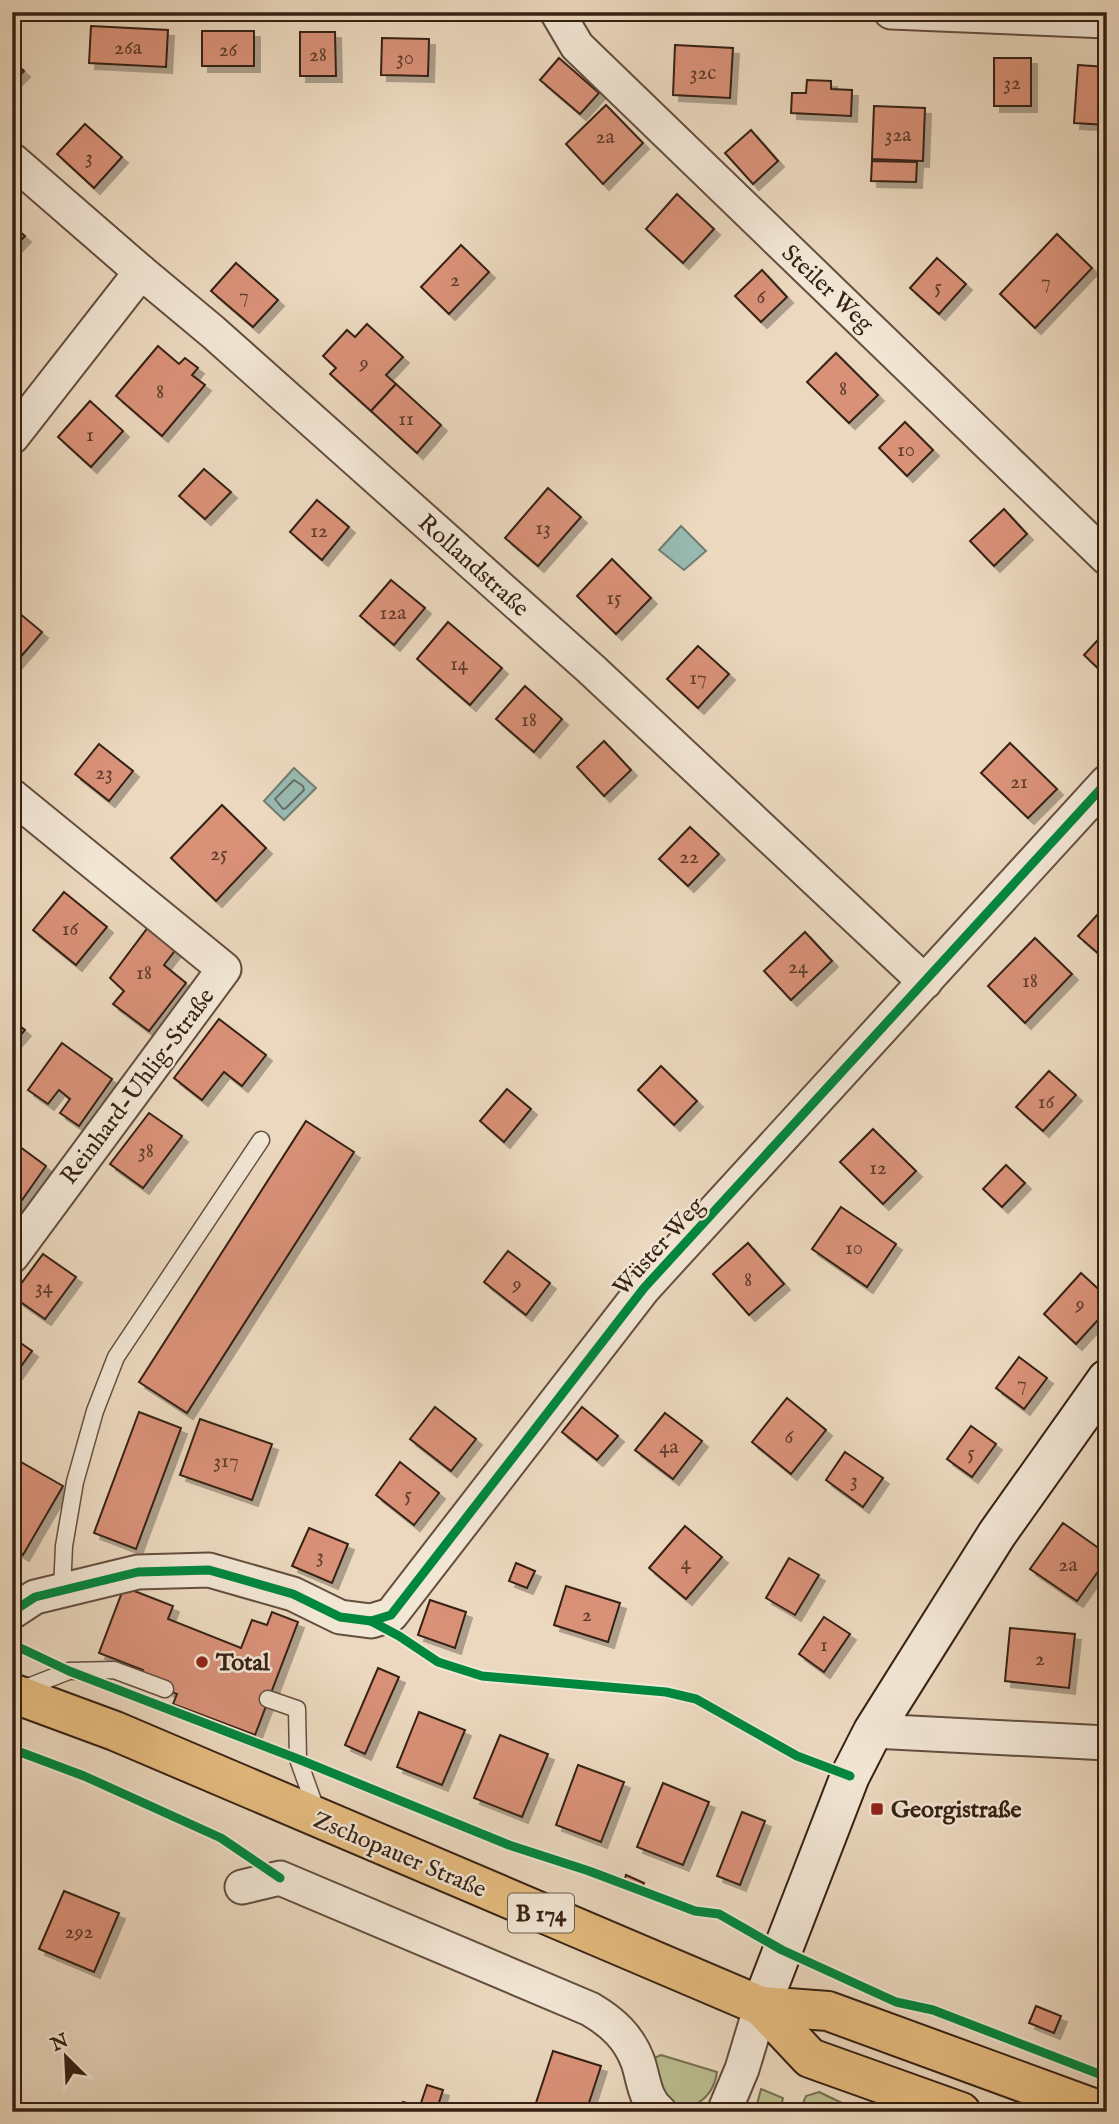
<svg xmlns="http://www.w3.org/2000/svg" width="1119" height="2124" viewBox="0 0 1119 2124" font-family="'IM FELL English',serif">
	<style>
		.green { fill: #bbbe8f; stroke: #787051; stroke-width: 2 }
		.water { fill: #98bab1; stroke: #717d72; stroke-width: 2 }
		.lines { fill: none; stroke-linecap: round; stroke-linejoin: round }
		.shore { stroke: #676e62; stroke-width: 2 }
		.building { fill: #d99178; stroke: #362113; stroke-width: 2; filter: url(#shadow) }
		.lane-casing { stroke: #634f3e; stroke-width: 19 }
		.street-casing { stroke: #634f3e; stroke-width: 37 }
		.secondary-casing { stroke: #362113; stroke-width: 42 }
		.primary-casing { stroke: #362113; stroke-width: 42 }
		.lane { stroke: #f2e6d5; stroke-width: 16 }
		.street { stroke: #f2e6d5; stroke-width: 33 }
		.secondary { stroke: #f2e6d5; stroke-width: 38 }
		.primary { stroke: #e6bc7f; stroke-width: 38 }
		.cycleway-casing { stroke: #f2e6d5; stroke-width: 13 }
		.cycleway { stroke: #00873e; stroke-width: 9 }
		.poi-dot { fill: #8f2418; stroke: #f2e6d5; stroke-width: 2.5 }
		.labels { text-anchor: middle; stroke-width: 5; stroke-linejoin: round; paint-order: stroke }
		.number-label { font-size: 21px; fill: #5f3d2c }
		.shield { fill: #f2e6d5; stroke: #6e5c4d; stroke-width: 2 }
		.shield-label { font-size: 23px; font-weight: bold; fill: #362113 }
		.street-label { font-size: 24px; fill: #362113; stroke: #f2e6d5 }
		.poi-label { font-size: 24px; font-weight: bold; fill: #362113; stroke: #f2e6d5; text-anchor: start }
	</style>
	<defs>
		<filter id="shadow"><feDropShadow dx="6" dy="6" stdDeviation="0" flood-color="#0004"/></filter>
	</defs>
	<rect width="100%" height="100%" fill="#ebd8be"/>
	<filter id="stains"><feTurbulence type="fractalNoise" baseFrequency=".00286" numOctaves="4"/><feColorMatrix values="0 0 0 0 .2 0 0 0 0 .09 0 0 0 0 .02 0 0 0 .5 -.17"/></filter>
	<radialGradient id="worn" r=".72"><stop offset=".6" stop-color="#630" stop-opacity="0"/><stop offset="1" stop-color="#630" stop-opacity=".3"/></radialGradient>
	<g class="green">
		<path d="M661 2055 717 2072C713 2099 690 2116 664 2101L654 2058Z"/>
		<polygon points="761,2089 783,2098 780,2112 755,2112"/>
		<polygon points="819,2092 861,2112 799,2112 806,2096"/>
	</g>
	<g class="water">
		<polygon points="681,526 706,551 684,570 659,550"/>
		<polygon points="294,768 316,788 284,820 264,801"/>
	</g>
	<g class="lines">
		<polygon class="shore" points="294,780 303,786 304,790 286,808 283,809 275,799"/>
	</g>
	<g class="building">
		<polygon points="91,26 168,30 166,67 89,63"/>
		<rect x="202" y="31" width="52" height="35"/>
		<polygon points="300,32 335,32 336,76 300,76"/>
		<polygon points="382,38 429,39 428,76 381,75"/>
		<polygon points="675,45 733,48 730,98 673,95"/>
		<polygon points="559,58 599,93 580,114 540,80"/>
		<rect x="994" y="58" width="37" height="48"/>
		<polygon points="12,60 24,71 12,83"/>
		<polygon points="1078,65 1107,67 1107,125 1074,123"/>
		<polygon points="807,80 831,81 831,89 852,90 851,116 791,113 792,93 806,93"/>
		<polygon points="606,105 643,143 603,184 566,144"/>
		<polygon points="874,106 925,108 923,161 872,159"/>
		<polygon points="85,124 122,157 94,188 57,154"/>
		<polygon points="751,130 778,161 753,184 725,153"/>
		<polygon points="872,161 917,162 916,182 871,181"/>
		<polygon points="677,194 714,229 683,263 646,229"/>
		<polygon points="12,225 25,236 12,250"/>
		<polygon points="1057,234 1092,268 1035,328 1000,294"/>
		<polygon points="461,245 489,272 449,314 421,287"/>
		<polygon points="937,258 966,284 939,314 910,288"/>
		<polygon points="236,263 278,300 253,327 211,291"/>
		<polygon points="762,270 787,297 761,322 735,296"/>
		<polygon points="367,324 403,357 386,375 396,384 371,411 330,374 336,368 323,356 347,330 355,337"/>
		<polygon points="158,346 179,364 185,358 198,368 192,375 205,385 162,436 116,396"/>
		<polygon points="836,353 878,395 849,423 807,382"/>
		<polygon points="396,384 441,425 417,453 371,411"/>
		<polygon points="90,401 123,431 91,467 58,437"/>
		<polygon points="905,422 933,450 907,476 879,448"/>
		<polygon points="204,469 231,492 205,519 179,496"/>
		<polygon points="548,488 581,517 538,566 505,538"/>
		<polygon points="317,500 349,527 322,560 290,532"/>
		<polygon points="1004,509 1027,534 994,566 970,541"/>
		<polygon points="612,559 651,598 616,634 577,596"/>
		<polygon points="391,580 425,608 394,645 360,616"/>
		<polygon points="13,608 42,632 12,667 12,610"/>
		<polygon points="448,622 502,668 470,705 417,659"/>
		<polygon points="1107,630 1107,677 1084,655"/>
		<polygon points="698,646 729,674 698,708 667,679"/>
		<polygon points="525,686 562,719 534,752 496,719"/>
		<polygon points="604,741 631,770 604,796 577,767"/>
		<polygon points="1010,743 1057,789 1028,818 981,773"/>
		<polygon points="99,744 133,771 109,801 75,774"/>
		<polygon points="222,805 266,848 216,901 171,858"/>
		<polygon points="690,827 719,854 688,886 659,859"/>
		<polygon points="64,892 107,927 76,965 33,930"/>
		<polygon points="1107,904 1107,961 1078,936"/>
		<polygon points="152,922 180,944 164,965 186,983 149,1031 113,1004 124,991 110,978"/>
		<polygon points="805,932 832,961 791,1000 764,971"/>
		<polygon points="1035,938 1072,974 1025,1023 988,986"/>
		<polygon points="219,1019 266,1055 242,1086 224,1072 202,1100 174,1078"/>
		<polygon points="12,1020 25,1030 12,1045"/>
		<polygon points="62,1043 112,1079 79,1126 60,1113 70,1099 59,1090 48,1104 28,1090"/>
		<polygon points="661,1066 697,1101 674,1125 638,1090"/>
		<polygon points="1049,1071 1076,1095 1043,1131 1016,1107"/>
		<polygon points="507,1089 531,1109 504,1142 480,1121"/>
		<polygon points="149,1113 182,1136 143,1188 110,1164"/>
		<polygon points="306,1121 354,1152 187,1413 139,1382"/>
		<polygon points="873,1129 916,1171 883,1204 840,1162"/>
		<polygon points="12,1141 46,1166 15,1210 12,1208"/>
		<polygon points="1006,1165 1025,1183 1002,1207 983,1189"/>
		<polygon points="841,1207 896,1244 867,1287 812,1249"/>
		<polygon points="748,1243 784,1284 749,1315 713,1274"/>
		<polygon points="508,1251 550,1283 526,1315 484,1282"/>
		<polygon points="43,1254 76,1277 45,1319 12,1296"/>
		<polygon points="1081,1273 1107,1297 1107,1310 1076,1344 1044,1314"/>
		<polygon points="12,1337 32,1351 12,1379"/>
		<polygon points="1019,1357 1047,1378 1024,1409 996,1388"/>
		<polygon points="787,1398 826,1430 791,1474 752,1442"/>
		<polygon points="435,1407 476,1439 451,1471 410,1439"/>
		<polygon points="582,1407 618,1436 597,1460 562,1432"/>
		<polygon points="139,1412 181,1428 136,1549 94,1533"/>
		<polygon points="665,1413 702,1441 673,1479 635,1450"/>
		<polygon points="200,1419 272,1444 252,1500 180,1475"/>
		<polygon points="971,1426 996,1444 972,1477 947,1459"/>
		<polygon points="845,1452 883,1478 863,1507 826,1480"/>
		<polygon points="21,1462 63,1486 23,1555 12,1549 12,1478"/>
		<polygon points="400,1462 439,1493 414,1525 376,1495"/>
		<polygon points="1063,1523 1107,1554 1107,1559 1077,1601 1030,1569"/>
		<polygon points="685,1526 722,1557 686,1599 649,1568"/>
		<polygon points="309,1528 348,1544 332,1583 292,1566"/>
		<polygon points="789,1558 819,1575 795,1615 766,1598"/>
		<polygon points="516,1563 535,1571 527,1588 509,1581"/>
		<polygon points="566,1586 620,1603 608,1642 554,1625"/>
		<polygon points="124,1587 173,1606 168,1619 241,1648 252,1620 267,1625 272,1612 298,1622 255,1735 173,1704 177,1694 139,1679 143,1670 99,1653"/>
		<polygon points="430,1600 466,1612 455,1648 418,1635"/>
		<polygon points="824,1617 850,1634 824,1672 799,1654"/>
		<polygon points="1010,1628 1075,1634 1069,1688 1005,1681"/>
		<polygon points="378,1668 399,1677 365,1754 345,1745"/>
		<polygon points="419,1712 465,1730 442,1785 397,1767"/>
		<polygon points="500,1735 548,1754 522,1817 474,1798"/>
		<polygon points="578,1765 624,1782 601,1842 556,1825"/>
		<polygon points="663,1783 709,1802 683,1865 637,1847"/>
		<polygon points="742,1812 765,1821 740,1885 717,1876"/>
		<polygon points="626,1875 644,1883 641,1889 624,1882"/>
		<polygon points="64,1891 119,1913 94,1972 39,1949"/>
		<polygon points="1036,2006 1061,2016 1054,2033 1029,2023"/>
		<polygon points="553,2051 601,2066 586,2112 533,2112"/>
		<polygon points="427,2085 443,2090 436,2112 418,2112"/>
		<polygon points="403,2102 419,2106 418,2112 400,2112"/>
	</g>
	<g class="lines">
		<defs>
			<g id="lane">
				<polyline points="62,1590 64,1546 75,1482 95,1411 116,1357 261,1140"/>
				<polyline points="20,1690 69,1671 114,1670 165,1689"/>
				<polyline points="268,1699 297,1709 298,1759 317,1812"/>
			</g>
			<g id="street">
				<path d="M557 12 577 46C753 218 931 386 1107 558"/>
				<polyline points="891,12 1107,21"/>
				<polyline points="12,160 141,272 213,332 591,669 925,982"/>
				<polyline points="12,437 141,272"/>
				<polyline points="12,796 224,969 12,1256"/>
				<polyline points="12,1612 35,1597 138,1572 209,1570 293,1594 340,1617 371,1621 391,1615 644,1288 1107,782"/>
				<polyline points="873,1731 1107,1743"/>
				<path d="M242 1887 280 1878 590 2009C612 2022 629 2037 638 2062 644 2080 644 2099 660 2112"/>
				<polyline points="724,2112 742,2069 761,2006"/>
			</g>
			<polyline id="secondary" points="761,2006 850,1776 873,1731 997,1534 1107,1379"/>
			<g id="primary">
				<polyline points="12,1693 115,1731 761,2006 828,2011 1104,2112"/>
				<polyline points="761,2006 810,2058 961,2112"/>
			</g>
		</defs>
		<use href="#lane" class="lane-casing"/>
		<use href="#street" class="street-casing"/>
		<use href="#secondary" class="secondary-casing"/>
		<use href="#primary" class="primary-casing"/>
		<use href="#lane" class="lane"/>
		<use href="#street" class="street"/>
		<use href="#secondary" class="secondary"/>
		<use href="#primary" class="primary"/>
		<defs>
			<g id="cycleway">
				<polyline points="12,1612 35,1597 138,1572 209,1570 293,1594 340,1617 371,1621 391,1615 644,1288 1107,782"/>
				<polyline points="371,1621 399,1636 438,1662 482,1676 666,1692 696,1699 797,1756 850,1776"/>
				<polyline points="12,1644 69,1671 298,1759 509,1845 589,1871 695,1911 719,1914 782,1950 896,2002 933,2010 1107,2077"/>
				<polyline points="12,1749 84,1776 221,1838 280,1878"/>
			</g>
		</defs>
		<use href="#cycleway" class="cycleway-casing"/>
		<use href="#cycleway" class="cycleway"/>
	</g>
	<g class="poi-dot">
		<circle cx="202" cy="1662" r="7"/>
		<rect x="870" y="1802" width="14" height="14" rx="3.5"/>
	</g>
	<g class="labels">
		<g class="number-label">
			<text x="128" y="54">26a</text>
			<text x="228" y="56">26</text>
			<text x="318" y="61">28</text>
			<text x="405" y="64">30</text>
			<text x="703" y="79">32c</text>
			<text x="1012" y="89">32</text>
			<text x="898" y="141">32a</text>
			<text x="605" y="143">2a</text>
			<text x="89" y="163">3</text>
			<text x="455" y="286">2</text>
			<text x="1046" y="288">7</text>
			<text x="938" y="293">5</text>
			<text x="244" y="302">7</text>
			<text x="761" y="303">6</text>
			<text x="364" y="369">9</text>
			<text x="843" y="395">8</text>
			<text x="160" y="398">8</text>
			<text x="406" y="425">11</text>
			<text x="90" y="441">1</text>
			<text x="906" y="456">10</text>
			<text x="543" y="534">13</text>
			<text x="319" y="537">12</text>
			<text x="614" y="604">15</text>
			<text x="393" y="619">12a</text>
			<text x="459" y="670">14</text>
			<text x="698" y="684">17</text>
			<text x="529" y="726">18</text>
			<text x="104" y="779">23</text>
			<text x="1019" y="788">21</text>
			<text x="219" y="860">25</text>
			<text x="689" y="863">22</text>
			<text x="70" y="935">16</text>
			<text x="798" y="973">24</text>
			<text x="144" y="979">18</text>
			<text x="1030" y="987">18</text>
			<text x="1046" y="1108">16</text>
			<text x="146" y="1157">38</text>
			<text x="878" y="1174">12</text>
			<text x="854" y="1254">10</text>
			<text x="748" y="1286">8</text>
			<text x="517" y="1290">9</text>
			<text x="44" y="1293">34</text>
			<text x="1080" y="1310">9</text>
			<text x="1022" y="1390">7</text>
			<text x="789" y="1443">6</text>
			<text x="669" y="1453">4a</text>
			<text x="971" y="1459">5</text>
			<text x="226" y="1467">317</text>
			<text x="854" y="1486">3</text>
			<text x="408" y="1501">5</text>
			<text x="320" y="1562">3</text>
			<text x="686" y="1569">4</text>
			<text x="1068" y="1571">2a</text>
			<text x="587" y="1621">2</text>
			<text x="824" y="1651">1</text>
			<text x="1040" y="1665">2</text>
			<text x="79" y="1938">292</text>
		</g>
		<rect class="shield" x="508" y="1893.5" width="66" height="39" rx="5"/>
		<g class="shield-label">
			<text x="541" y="1921">B 174</text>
		</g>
		<g class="street-label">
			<text transform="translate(828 288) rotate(43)" y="8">Steiler Weg</text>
			<text transform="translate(474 565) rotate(42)" y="8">Rollandstraße</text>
			<text transform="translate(137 1086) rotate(-53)" y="8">Reinhard-Uhlig-Straße</text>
			<text transform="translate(658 1246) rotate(-48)" y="8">Wüster Weg</text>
			<text transform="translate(400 1854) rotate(23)" y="8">Zschopauer Straße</text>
		</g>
		<g class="poi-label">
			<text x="216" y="1670">Total</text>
			<text x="891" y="1817">Georgistraße</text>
		</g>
	</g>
	<rect width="1119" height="2124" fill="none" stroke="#ebd8be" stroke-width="42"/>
	<rect x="14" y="14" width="1091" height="2096" fill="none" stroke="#362113" stroke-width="3.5"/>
	<rect x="21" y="21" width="1077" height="2082" fill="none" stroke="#362113" stroke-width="2"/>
	<g transform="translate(66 2057) rotate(336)" stroke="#f2e6d5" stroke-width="5" paint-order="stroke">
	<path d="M0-5L12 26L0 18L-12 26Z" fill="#362113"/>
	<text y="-10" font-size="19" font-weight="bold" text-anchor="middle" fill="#362113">N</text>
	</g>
	<rect width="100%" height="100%" filter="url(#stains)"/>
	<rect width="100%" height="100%" fill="url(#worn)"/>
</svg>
